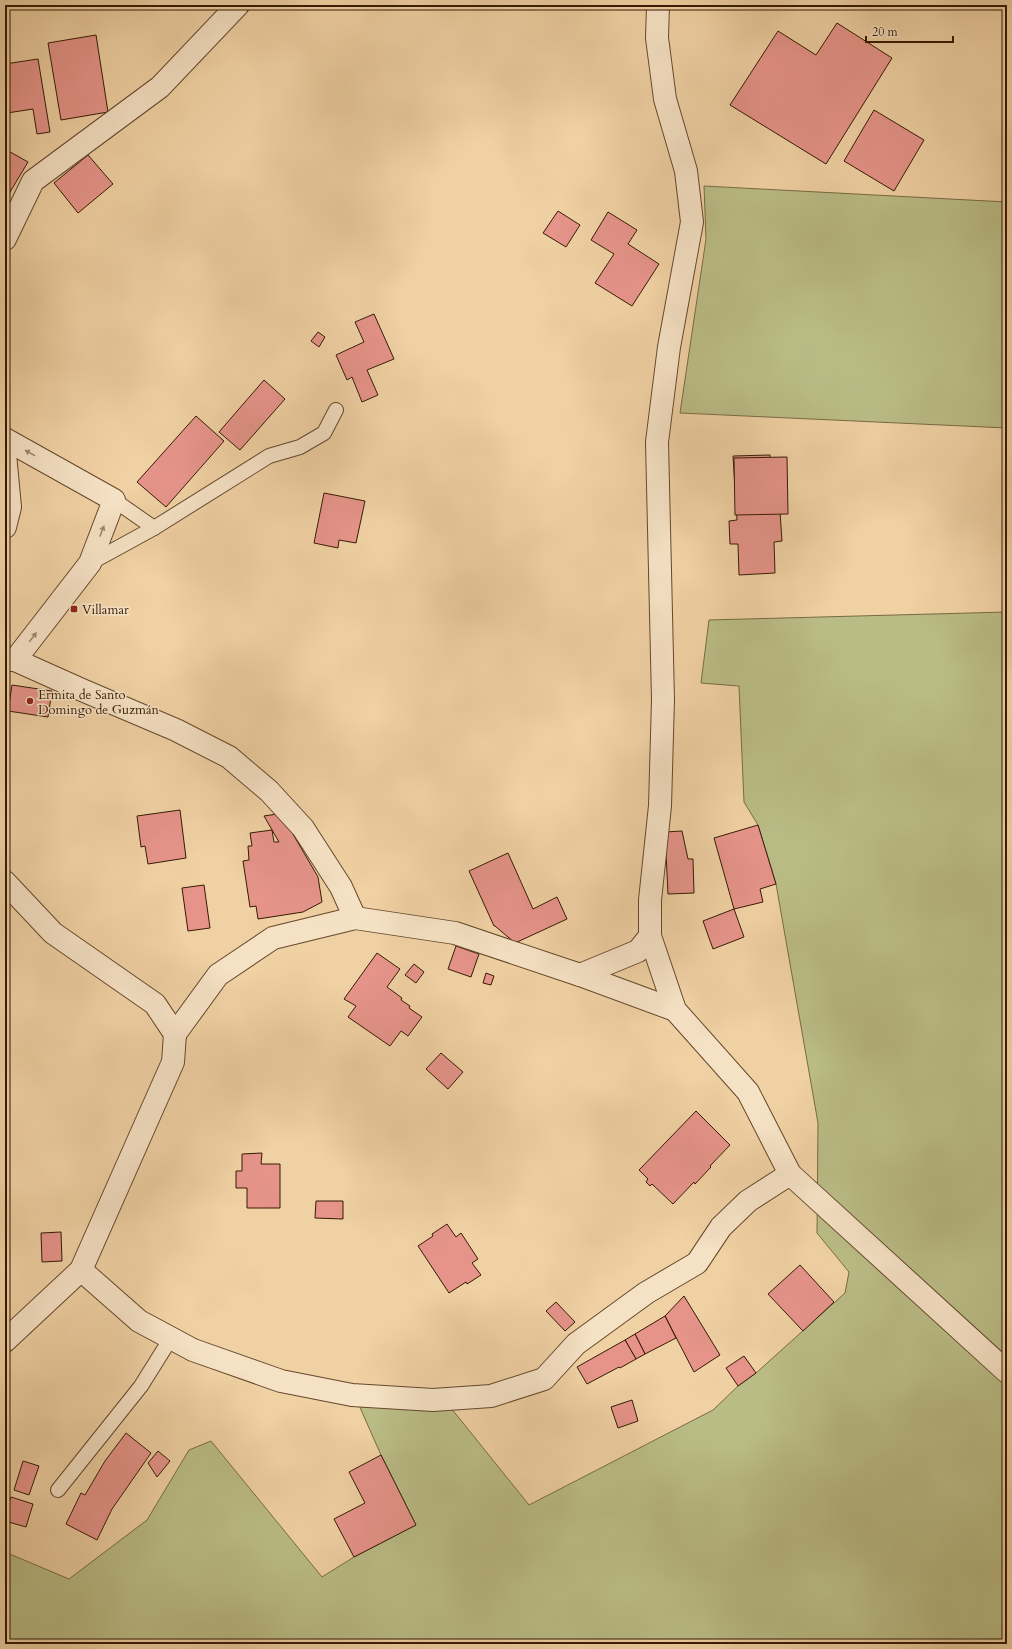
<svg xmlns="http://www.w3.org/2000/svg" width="1012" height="1649" viewBox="0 0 1012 1649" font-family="Cardo,serif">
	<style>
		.green { fill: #babc86; stroke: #786b44 }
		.building { fill: #e6948a; stroke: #351a03 }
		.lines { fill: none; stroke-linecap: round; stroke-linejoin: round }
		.service-casing { stroke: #64482b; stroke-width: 16 }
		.minor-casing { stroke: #64482b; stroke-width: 24 }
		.service { stroke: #f5e1c4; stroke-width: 14 }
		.minor { stroke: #f5e1c4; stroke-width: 22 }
		.oneway { fill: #9f876d }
		.poi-dot { fill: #8f2418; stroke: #f5e1c4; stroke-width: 1.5 }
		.labels { text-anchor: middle; stroke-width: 3; stroke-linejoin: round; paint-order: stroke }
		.poi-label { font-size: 13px; fill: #351a03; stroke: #f5e1c4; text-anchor: start }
	</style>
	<rect width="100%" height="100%" fill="#f0d1a4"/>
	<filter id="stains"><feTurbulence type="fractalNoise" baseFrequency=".005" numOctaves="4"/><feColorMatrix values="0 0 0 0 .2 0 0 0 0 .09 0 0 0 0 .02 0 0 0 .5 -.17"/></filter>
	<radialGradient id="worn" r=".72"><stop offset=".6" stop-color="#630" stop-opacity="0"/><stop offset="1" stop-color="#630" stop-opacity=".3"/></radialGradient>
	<g class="green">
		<polygon points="704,186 1007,202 1007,428 680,413 706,239"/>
		<polygon points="1007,612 1007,1644 5,1644 5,1552 69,1579 147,1520 189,1450 211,1441 322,1577 354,1557 416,1525 381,1455 358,1403 451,1408 529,1505 713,1410 738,1386 756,1373 845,1293 849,1272 817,1233 818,1123 776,884 758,825 744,802 739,686 701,683 709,620"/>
	</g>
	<g class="building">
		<polygon points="837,23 892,58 826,164 730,105 778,31 816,55"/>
		<polygon points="96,35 108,112 61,120 48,43"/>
		<polygon points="38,59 50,132 37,134 33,109 7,113 5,100 5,64"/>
		<polygon points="874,110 924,140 894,191 844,161"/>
		<polygon points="5,149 28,162 7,197 5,196"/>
		<polygon points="88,155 113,184 78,213 54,183"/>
		<polygon points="558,211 580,225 566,247 543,233"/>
		<polygon points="608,212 637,230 628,244 659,264 632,306 595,283 614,254 591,240"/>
		<polygon points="374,314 394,359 367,370 378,395 362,402 352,377 347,380 336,355 364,342 355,322"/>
		<polygon points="318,332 325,337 319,347 311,341"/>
		<polygon points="264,380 285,399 240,450 219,432"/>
		<polygon points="196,416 224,441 166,507 137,482"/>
		<polygon points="770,455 771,497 779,497 782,541 774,542 775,573 739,575 738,544 730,544 729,521 737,520 733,456"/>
		<polygon points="787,457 788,514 735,515 734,458"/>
		<polygon points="324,493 365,501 356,543 339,540 338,548 314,543"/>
		<polygon points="12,685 52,691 48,717 8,711"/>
		<polygon points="180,810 186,858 148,864 145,846 141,847 137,816"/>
		<polygon points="277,814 290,829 318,877 322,902 303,912 258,919 256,906 250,907 243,861 249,860 248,846 252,846 250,833 272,830 274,842 279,842 264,816"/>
		<polygon points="758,825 776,884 760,889 763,902 734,909 714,838"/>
		<polygon points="682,831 688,859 693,859 694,893 668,894 665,832"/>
		<polygon points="508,853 533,909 557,897 567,919 515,943 495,926 494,926 469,871"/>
		<polygon points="204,885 210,928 188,931 182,888"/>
		<polygon points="734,909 744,937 713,949 703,921"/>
		<polygon points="456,946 479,954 471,977 448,969"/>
		<polygon points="377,953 400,969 387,987 402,998 401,1000 410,1006 409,1008 422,1017 408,1036 401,1031 390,1046 348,1017 356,1006 344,999"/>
		<polygon points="414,964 424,972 416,983 405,975"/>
		<polygon points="486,973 494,976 491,985 483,983"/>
		<polygon points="441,1053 463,1072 448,1089 426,1069"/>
		<polygon points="696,1111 730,1145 710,1166 711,1167 695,1184 694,1182 673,1204 652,1184 650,1186 646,1182 648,1179 639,1170"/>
		<polygon points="262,1153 261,1164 280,1164 280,1208 247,1208 247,1188 236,1188 236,1171 242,1171 242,1154"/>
		<polygon points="316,1201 343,1201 343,1219 315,1218"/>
		<polygon points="447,1224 456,1237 461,1233 478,1259 472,1263 481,1275 467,1284 466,1282 449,1293 418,1246 433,1236 432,1234"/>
		<polygon points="61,1232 62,1261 42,1262 41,1233"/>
		<polygon points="800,1265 834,1302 803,1331 768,1294"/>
		<polygon points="684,1296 720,1355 694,1372 665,1316"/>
		<polygon points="556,1302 575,1322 565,1331 546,1311"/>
		<polygon points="665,1316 676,1338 645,1354 635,1334"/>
		<polygon points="635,1334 645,1354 636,1359 625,1340"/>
		<polygon points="625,1340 636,1359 620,1368 619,1367 587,1384 577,1367"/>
		<polygon points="744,1356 756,1373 738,1386 726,1368"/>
		<polygon points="632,1400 638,1421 618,1428 611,1407"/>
		<polygon points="126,1433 151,1453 112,1509 97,1540 66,1524 81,1493 85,1495 105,1461"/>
		<polygon points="158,1451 170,1461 157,1477 148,1463"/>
		<polygon points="381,1455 416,1525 354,1557 334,1519 365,1503 349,1472"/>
		<polygon points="23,1461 39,1466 29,1495 14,1490"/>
		<polygon points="11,1497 33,1504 26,1527 5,1521 5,1515"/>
	</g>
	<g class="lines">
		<defs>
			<g id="service">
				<polyline points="154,528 269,456 300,447 324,433 336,410"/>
				<polyline points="90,563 154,528 114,500"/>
				<polyline points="58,1490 141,1386 171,1338"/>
			</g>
			<g id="minor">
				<polyline points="658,5 657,38 665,99 686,171 692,222 669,347 657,442 663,700 660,806 650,900 650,936 675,1010 748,1092 790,1174 1007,1372"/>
				<polyline points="5,239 33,181 160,87 238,5"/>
				<polyline points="5,439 114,500 90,563 15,660 5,660"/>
				<polyline points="5,454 10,507 5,527"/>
				<polyline points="15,660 82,690 176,730 229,757 269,791 303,828 341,887 355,918"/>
				<polyline points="5,882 53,933 155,1004 175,1034 173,1062 81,1270 5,1341"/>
				<polyline points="580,975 638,951 650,936"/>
				<polyline points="175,1034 218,975 273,938 355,918 455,933 580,975 675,1010"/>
				<polyline points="81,1270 139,1321 193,1350 281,1381 352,1395 433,1400 491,1396 544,1379 576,1344 646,1293 697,1263 721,1227 748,1201 790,1174"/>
			</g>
		</defs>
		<use href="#service" class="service-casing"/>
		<use href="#minor" class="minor-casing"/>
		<use href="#service" class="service"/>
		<use href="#minor" class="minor"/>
	</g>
	<defs><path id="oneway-solid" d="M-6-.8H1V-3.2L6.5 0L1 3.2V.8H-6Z"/></defs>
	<g class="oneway">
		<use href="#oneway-solid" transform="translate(30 453) rotate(-151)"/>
		<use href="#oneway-solid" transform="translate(102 531) rotate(-69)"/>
		<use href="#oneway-solid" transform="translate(33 637) rotate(-52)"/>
	</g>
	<g class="poi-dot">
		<rect x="70" y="605" width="8" height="8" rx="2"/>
		<circle cx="30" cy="701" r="4"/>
	</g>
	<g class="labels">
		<g class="poi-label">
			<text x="82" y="614">Villamar</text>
			<text x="38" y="699">Ermita de Santo<tspan x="38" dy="15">Domingo de Guzmán</tspan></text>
		</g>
	</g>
	<rect width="1012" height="1649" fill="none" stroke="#f0d1a4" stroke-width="20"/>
	<rect x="6" y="6" width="1000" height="1637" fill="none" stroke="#351a03" stroke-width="2"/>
	<rect x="10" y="10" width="992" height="1629" fill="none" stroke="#351a03"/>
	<path d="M866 36v6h87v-6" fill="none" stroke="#351a03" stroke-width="2"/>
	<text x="872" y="36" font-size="12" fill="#351a03" stroke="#f5e1c4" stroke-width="3" paint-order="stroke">20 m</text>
	<rect width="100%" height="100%" filter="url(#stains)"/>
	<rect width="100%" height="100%" fill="url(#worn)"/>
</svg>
